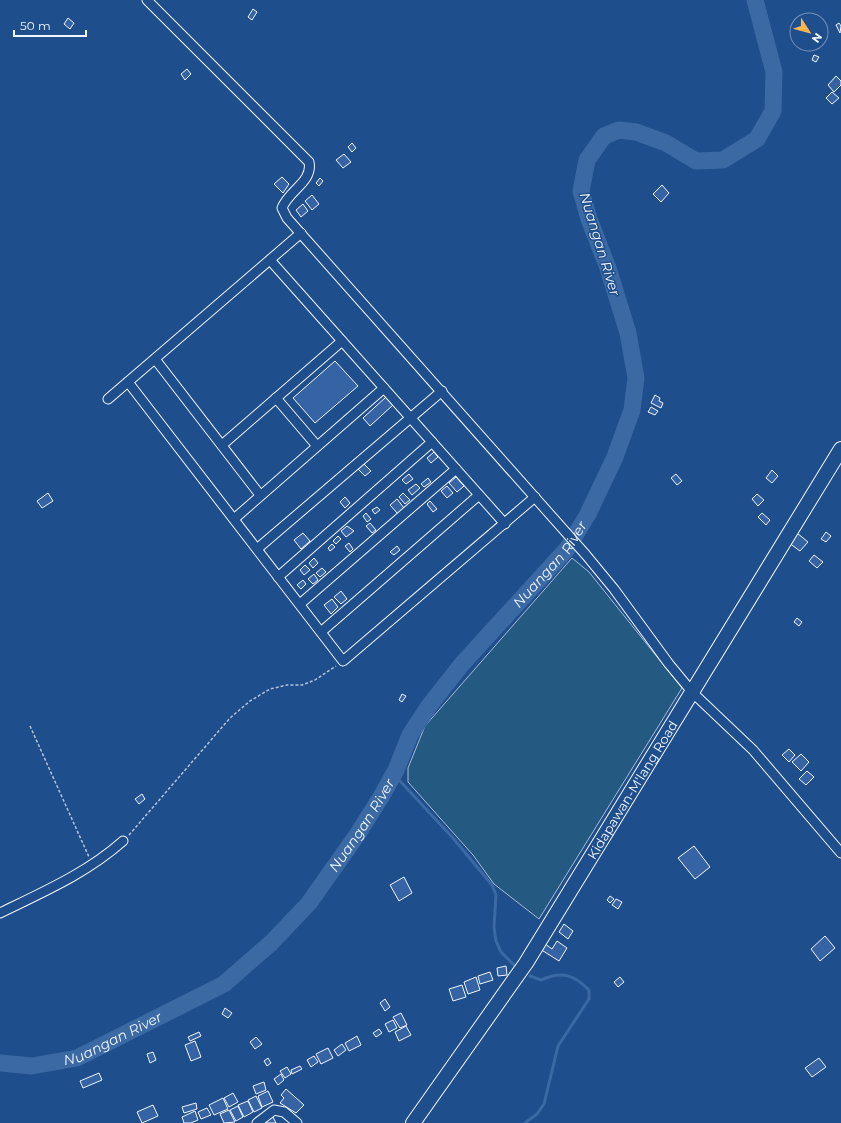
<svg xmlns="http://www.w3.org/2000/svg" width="841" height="1123" viewBox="0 0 841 1123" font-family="Montserrat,sans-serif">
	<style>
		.green { fill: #245a82; stroke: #a8bbd7 }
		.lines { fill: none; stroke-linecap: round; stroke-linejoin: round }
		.stream { stroke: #3b69a3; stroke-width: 3 }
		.river { stroke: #3b69a3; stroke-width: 17 }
		.building { fill: #3563a3; stroke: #f2f6ff }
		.street-casing { stroke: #f2f6ff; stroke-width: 11 }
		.primary-casing { stroke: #f2f6ff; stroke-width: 16 }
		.path { stroke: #b3c4dc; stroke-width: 1.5; stroke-dasharray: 3 2; stroke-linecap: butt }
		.street { stroke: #1f4e8c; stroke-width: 9 }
		.primary { stroke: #1f4e8c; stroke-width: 14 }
		.labels { text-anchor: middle; stroke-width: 3; stroke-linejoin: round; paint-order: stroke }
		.street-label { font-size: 13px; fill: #f2f6ff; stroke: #1f4e8c }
		.water-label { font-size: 14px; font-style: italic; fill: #f2f6ff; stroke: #1f4e8c }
	</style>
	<rect width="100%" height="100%" fill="#1f4e8c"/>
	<polygon class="green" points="572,558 589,572 682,688 539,919 494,884 473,855 408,782 408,768 425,726"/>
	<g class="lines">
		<g class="stream">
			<polyline points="396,770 399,780 453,838 492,885 496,895 494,927 496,941 501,952 514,965"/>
			<path d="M525 1123 537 1114 544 1104 558 1046 585 1005 589 999V990C573 974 562 971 541 980L530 976"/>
		</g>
		<path class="river" id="s1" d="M0 1063 32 1066 77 1058 224 984 271 943 309 903 357 835 381 797 396 770 410 735 429 706 462 664 567 549 588 514 615 457 632 410 636 378 628 333 608 268 589 219 581 191 587 160 604 136 619 130 636 132 666 143 696 161 723 160 757 139 773 111 774 72 755 0"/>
	</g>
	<g class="building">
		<polygon points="253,9 257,12 252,20 248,17"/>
		<polygon points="68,18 74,23 70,29 64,24"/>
		<polygon points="839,23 841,26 840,33 836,25"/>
		<polygon points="814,55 819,57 816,62 812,60"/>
		<polygon points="187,69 191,74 185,80 181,74"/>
		<polygon points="836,76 841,81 841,85 834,92 828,85"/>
		<polygon points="832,92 839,98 832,104 826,98"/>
		<polygon points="352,143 356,148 352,152 348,147"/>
		<polygon points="344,154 351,162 343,168 336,160"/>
		<polygon points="282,177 289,184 283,193 274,184"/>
		<polygon points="320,178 323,181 319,186 316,183"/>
		<polygon points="662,185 669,193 661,202 653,194"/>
		<polygon points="312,195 319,204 312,210 305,201"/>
		<polygon points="303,204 308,211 301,217 296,210"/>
		<polygon points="335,361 358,386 315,423 293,398"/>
		<polygon points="655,395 660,398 659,401 663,403 661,408 651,403"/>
		<polygon points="386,397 393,405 370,426 363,418"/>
		<polygon points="651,407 658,411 655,415 648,412"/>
		<polygon points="434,452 438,457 431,463 427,458"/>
		<polygon points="364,464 371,471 365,476 358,469"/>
		<polygon points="772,470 778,476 772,483 766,478"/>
		<polygon points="409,474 413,479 406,484 402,480"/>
		<polygon points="676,474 682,481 677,485 671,478"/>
		<polygon points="456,477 464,486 457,492 449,483"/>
		<polygon points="428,478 431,482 424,487 421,484"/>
		<polygon points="416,484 420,488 412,495 408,490"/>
		<polygon points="447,486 453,493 447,498 441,491"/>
		<polygon points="48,493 53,501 42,508 37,501"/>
		<polygon points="403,493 410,500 405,504 399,497"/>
		<polygon points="757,494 764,500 758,506 752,499"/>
		<polygon points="345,497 350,503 345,508 340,502"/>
		<polygon points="397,499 404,508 398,514 390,505"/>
		<polygon points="430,501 437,509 433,512 427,504"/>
		<polygon points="377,507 380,510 375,514 372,510"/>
		<polygon points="366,513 371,519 367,522 363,516"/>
		<polygon points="762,513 770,520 766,525 758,517"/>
		<polygon points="370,523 376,530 372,533 366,526"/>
		<polygon points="347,526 354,531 346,537 341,531"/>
		<polygon points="826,532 831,536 826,542 821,539"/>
		<polygon points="303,533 310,541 301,549 294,540"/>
		<polygon points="797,533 808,542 800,551 789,543"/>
		<polygon points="338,536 341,539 336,544 333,541"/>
		<polygon points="349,543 353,549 350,552 345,546"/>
		<polygon points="332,544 335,547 330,551 328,548"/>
		<polygon points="397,546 400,550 394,555 390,552"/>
		<polygon points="814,555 823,562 817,568 809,561"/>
		<polygon points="314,558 318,563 313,568 309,563"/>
		<polygon points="305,565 310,570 304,575 300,570"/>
		<polygon points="322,568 326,572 320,577 316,573"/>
		<polygon points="314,574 318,580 313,584 308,579"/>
		<polygon points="303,580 306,584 301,589 297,585"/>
		<polygon points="341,591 347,599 341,604 334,597"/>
		<polygon points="332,599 338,607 331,614 324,605"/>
		<polygon points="797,618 802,622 799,626 794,622"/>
		<polygon points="402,694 406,696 402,702 399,700"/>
		<polygon points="789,749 795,755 789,762 782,755"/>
		<polygon points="801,754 809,762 801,771 792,762"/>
		<polygon points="807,771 814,777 806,785 799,779"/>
		<polygon points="142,794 145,799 139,804 135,799"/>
		<polygon points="694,846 710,867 695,879 678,858"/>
		<polygon points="404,877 412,893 399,901 390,885"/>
		<polygon points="610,896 614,899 610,903 607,900"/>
		<polygon points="616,899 622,902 618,909 612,905"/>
		<polygon points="564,924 573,931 568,939 559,932"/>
		<polygon points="825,936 835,948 820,961 811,949"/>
		<polygon points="557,941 567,948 559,961 540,949 544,943 552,949"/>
		<polygon points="506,966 507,975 498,976 497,968"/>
		<polygon points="490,972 493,980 480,984 478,976"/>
		<polygon points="476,977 480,990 468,994 464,982"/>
		<polygon points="620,977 624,982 618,987 614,982"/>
		<polygon points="462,985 466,997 453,1001 449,989"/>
		<polygon points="385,999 390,1007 385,1011 380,1003"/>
		<polygon points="225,1008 232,1013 228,1018 222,1014"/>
		<polygon points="401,1013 407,1025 400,1028 393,1017"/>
		<polygon points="393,1020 397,1028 389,1032 385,1024"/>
		<polygon points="406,1026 411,1035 399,1041 395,1032"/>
		<polygon points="379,1029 382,1033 376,1037 373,1033"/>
		<polygon points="199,1032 201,1036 190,1041 188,1037"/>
		<polygon points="357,1036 361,1045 349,1051 345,1043"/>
		<polygon points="256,1037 262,1044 255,1049 250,1042"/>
		<polygon points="195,1041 201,1057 191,1061 185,1045"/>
		<polygon points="342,1044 346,1050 338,1056 334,1050"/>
		<polygon points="328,1048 333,1058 321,1064 316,1054"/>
		<polygon points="153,1052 156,1060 150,1063 147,1054"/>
		<polygon points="314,1056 318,1062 311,1067 307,1060"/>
		<polygon points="268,1058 271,1063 267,1066 264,1061"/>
		<polygon points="819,1058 826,1067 812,1077 805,1068"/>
		<polygon points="300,1066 302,1069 292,1074 291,1070"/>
		<polygon points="287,1067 291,1074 285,1078 280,1071"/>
		<polygon points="99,1073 102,1080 83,1088 80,1081"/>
		<polygon points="281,1074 284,1080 278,1085 274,1079"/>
		<polygon points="264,1082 266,1090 256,1094 253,1086"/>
		<polygon points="286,1089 304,1105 296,1113 280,1103 284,1098 281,1095"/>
		<polygon points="268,1091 273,1102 262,1107 258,1096"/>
		<polygon points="233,1093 238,1102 229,1107 224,1098"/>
		<polygon points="256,1096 262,1108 254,1112 248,1100"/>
		<polygon points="223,1098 228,1109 214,1115 209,1105"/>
		<polygon points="248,1101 253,1112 244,1117 238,1105"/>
		<polygon points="196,1103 197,1109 184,1113 182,1107"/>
		<polygon points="153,1105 158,1116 142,1123 137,1112"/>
		<polygon points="238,1106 243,1117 236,1121 230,1110"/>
		<polygon points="207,1108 211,1115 201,1119 198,1112"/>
		<polygon points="229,1110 235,1122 224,1123 220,1114"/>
		<polygon points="195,1111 198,1120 191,1123 184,1123 182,1117"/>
		<polygon points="272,1115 276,1123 262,1123"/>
	</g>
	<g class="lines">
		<defs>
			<g id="street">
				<path d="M147 0 309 162C313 182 289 190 282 208L287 218 586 555 614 589 669 664 693 693 753 750 841 853"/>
				<polyline points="270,260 505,524"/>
				<polyline points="155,359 260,495"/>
				<polyline points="128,382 343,661 535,497"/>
				<polyline points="276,398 317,446"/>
				<polyline points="108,399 301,233"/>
				<polyline points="222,445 342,341"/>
				<polyline points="234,519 384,388"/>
				<polyline points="257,549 442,391"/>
				<polyline points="278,577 432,442"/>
				<polyline points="300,604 456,469"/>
				<polyline points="321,632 479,495"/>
				<path d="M0 913C43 892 87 873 123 841"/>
				<polyline points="257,1123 274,1110 284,1112 297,1123"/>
			</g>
			<g id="primary">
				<path id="s2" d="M413 1123 526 963 841 449"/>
			</g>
		</defs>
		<use href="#street" class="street-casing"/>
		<use href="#primary" class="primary-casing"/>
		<g class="path">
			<polyline points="30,726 89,857"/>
			<polyline points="129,835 230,718 250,701 270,689 287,685 302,685 315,680 336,666"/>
		</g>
		<use href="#street" class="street"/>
		<use href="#primary" class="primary"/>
	</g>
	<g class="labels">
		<g class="street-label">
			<text dy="5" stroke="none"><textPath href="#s2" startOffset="399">Kidapawan-M'lang Road</textPath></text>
		</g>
		<g class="water-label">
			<text transform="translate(600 244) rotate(73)" y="5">Nuangan River</text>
			<text dy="5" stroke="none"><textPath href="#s1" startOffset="778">Nuangan River</textPath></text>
			<text dy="5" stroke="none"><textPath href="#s1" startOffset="454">Nuangan River</textPath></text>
			<text dy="5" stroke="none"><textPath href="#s1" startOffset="118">Nuangan River</textPath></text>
		</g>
	</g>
	<g transform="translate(809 32) rotate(126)"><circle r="19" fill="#1f4e8c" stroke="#7391ba"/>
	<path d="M0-3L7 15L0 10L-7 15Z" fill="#ffb74d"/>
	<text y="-6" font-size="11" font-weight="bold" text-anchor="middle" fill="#f2f6ff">N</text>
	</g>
	<path d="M14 30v6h72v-6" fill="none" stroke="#f2f6ff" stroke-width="2"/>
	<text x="20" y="30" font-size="12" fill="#f2f6ff" stroke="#1f4e8c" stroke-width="3" paint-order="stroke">50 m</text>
</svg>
